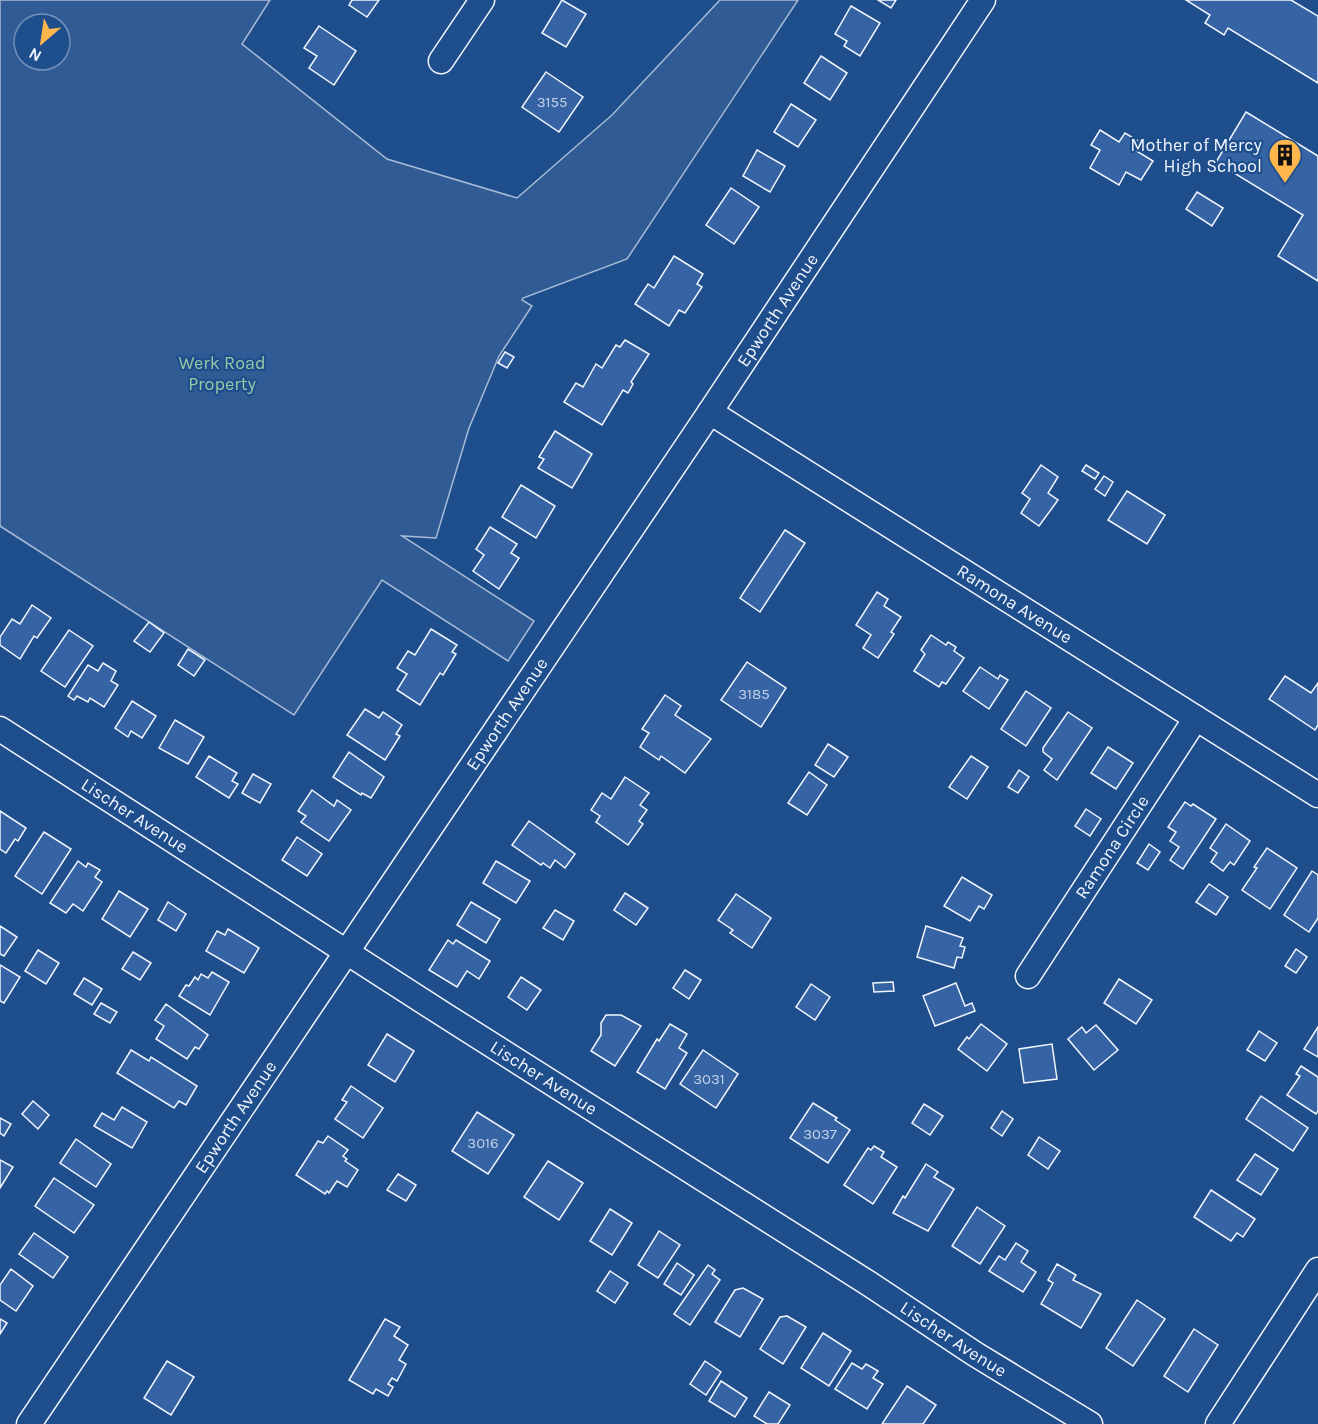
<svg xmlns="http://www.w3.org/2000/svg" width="1318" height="1424" viewBox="0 0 1318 1424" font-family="Karla,sans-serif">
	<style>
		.built { fill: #305b95; stroke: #a8bbd7; stroke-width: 1.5; fill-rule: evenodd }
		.building { fill: #3563a3; stroke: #f2f6ff; stroke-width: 1.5 }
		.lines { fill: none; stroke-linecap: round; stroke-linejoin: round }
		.minor-casing { stroke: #f2f6ff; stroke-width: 27 }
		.minor { stroke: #1f4e8c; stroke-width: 24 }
		.labels { text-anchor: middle; stroke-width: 4.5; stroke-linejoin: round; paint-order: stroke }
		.number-label { font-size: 15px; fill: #c3d1e8 }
		.poi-label { font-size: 18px; fill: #f2f6ff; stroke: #1f4e8c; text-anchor: end }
		.street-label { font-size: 18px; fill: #f2f6ff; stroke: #1f4e8c }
		.park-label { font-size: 18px; fill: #97c8a6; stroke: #1f4e8c }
	</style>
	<rect width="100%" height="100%" fill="#1f4e8c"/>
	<path class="built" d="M0 0H270L242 44 387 159 517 198 612 115 720 0H798L627 259 523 298 522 300 532 306 499 356 469 428 436 538 402 536 534 621 508 661 382 580 294 715 0 526ZM24 24H60V60H24Z"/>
	<g class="building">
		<polygon points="352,0 379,0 367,17 349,5"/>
		<polygon points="562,0 586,14 566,47 542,33"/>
		<polygon points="878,0 896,0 891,8"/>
		<polygon points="1186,0 1291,0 1318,16 1318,83 1228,28 1224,35 1205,23 1210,15"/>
		<polygon points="851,6 880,23 860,56 844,46 847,41 835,34"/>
		<polygon points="319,26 356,51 334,85 309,68 317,56 304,48"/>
		<polygon points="821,56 847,73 830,100 804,83"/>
		<polygon points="546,72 583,97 559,132 522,107"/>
		<polygon points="791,104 816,120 798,147 774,132"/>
		<polygon points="1246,112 1318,156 1318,281 1278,256 1303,215 1216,162"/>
		<polygon points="1100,130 1119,142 1125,133 1140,142 1135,150 1153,161 1141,180 1126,172 1119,185 1090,168 1100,150 1091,145"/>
		<polygon points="757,150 785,166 770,192 743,176"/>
		<polygon points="731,188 759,207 734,244 706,225"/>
		<polygon points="1197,192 1223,208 1212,226 1186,209"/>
		<polygon points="674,256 703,274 697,284 702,287 685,313 679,310 669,326 635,304 648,284 654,288"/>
		<polygon points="625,340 649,354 631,382 633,384 628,393 623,390 602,425 564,402 576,383 583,387 596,364 602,368 616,345 620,347"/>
		<polygon points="505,352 514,357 507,368 498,363"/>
		<polygon points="555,431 592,454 572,488 538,468 544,459 539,457"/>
		<polygon points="1041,465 1058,477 1048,493 1058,500 1039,526 1021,513 1030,499 1022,493"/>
		<polygon points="1086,465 1099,473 1095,479 1082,471"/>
		<polygon points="1104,476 1113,482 1105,496 1095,489"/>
		<polygon points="521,485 555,506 536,538 502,517"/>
		<polygon points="1127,491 1165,515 1147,544 1108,520"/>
		<polygon points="490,527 517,544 511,553 519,558 499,589 473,571 484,555 476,549"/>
		<polygon points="785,530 805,543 760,612 740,598"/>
		<polygon points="877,592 888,599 884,606 901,617 891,632 894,634 878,658 863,648 871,635 856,625"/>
		<polygon points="32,605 51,618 37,638 34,636 20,659 0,645 0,637 12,619 20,624"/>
		<polygon points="149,622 164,633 150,652 134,641"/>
		<polygon points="431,629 457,645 452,652 456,654 443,675 440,673 420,705 397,690 407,674 397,668 408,651 415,655"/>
		<polygon points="69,630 93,646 65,687 41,671"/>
		<polygon points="931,635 946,645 948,642 956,647 954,651 964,658 946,684 942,682 939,687 914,671 925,654 921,650"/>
		<polygon points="188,649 205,660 194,676 178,665"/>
		<polygon points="747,662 786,688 761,727 721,700"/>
		<polygon points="103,663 116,671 111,681 118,685 104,707 90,698 88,702 77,696 74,700 68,696 88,665 98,671"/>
		<polygon points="980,667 998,679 1000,675 1008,680 989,709 963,691"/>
		<polygon points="1285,676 1311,693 1318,683 1318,725 1315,730 1269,699"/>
		<polygon points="1026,691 1051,708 1026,746 1001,729"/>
		<polygon points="665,695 681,706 675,715 711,739 685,773 661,756 659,760 640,747 649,733 642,729"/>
		<polygon points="132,701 156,716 142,738 131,731 128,737 115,728"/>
		<polygon points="365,709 379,718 383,712 402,725 396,734 400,736 385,760 347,735"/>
		<polygon points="1068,712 1092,728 1057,780 1044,770 1052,759 1043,752 1043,748"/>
		<polygon points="175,720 204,737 188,764 159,748"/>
		<polygon points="828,744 848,757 834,777 815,765"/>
		<polygon points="1108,747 1133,763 1116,789 1091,773"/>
		<polygon points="349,752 384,777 371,798 362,793 361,795 333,777"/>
		<polygon points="209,756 237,773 232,781 238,784 229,798 196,777"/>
		<polygon points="971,756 988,767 967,799 949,787"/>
		<polygon points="1019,770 1029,777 1018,793 1008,787"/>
		<polygon points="809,772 827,785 807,815 788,803"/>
		<polygon points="253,774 271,784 260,803 242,793"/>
		<polygon points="625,777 649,793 640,805 647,810 639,821 643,824 628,845 596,822 600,816 591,810 602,793 611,799"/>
		<polygon points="312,790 334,806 337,800 351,810 329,841 301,822 306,816 298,811"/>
		<polygon points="1185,802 1191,806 1193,804 1216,819 1183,869 1170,860 1179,847 1170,841 1176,832 1168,827"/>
		<polygon points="1086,809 1101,819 1090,836 1075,826"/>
		<polygon points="0,811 26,828 18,841 15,839 6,853 0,849"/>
		<polygon points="529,821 575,854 565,868 555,860 550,868 543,863 541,865 512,845"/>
		<polygon points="1226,824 1250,841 1234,865 1230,862 1223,871 1211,862 1217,853 1210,848"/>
		<polygon points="44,832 71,849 42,894 15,876"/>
		<polygon points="297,837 322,854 307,876 282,860"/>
		<polygon points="1149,844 1160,852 1148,870 1137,863"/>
		<polygon points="1267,848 1297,868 1270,909 1242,890 1257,868 1254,867"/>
		<polygon points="78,861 86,867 88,863 100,870 95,877 102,882 83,911 73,904 66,913 50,903"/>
		<polygon points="496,861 530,881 516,903 483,883"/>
		<polygon points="1312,871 1318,875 1318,918 1309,932 1284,915"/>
		<polygon points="962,877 992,895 984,909 979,906 970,921 944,906"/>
		<polygon points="1209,884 1228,897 1216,915 1196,902"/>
		<polygon points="119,891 148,909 130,937 102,919"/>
		<polygon points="625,893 648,908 636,925 614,910"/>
		<polygon points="736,894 771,918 752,948 730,933 733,930 718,920"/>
		<polygon points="168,902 186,914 176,931 158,920"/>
		<polygon points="471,902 500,919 486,943 457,925"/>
		<polygon points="555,910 574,921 563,940 543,928"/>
		<polygon points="0,926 17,937 4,956 0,954"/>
		<polygon points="926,926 963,938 960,946 965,947 962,958 957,957 954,968 917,957"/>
		<polygon points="228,929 259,948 244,973 206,951 217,931 225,935"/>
		<polygon points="448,940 453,944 456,940 490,961 479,979 467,971 457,987 429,970"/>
		<polygon points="1296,949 1307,957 1296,973 1285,966"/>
		<polygon points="38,950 59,963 46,984 25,971"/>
		<polygon points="133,952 151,963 140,980 122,969"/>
		<polygon points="0,965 20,977 4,1003 0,1001"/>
		<polygon points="685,970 701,980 689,999 673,988"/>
		<polygon points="212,972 229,982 210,1015 179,996 186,985 189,986 195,977 198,980 201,974 208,978"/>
		<polygon points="521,977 541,990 527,1010 508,997"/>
		<polygon points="84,978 102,989 92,1005 74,994"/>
		<polygon points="1119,979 1152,1000 1136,1024 1104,1003"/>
		<polygon points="893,982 894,991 874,992 873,983"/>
		<polygon points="956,983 965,1006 972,1003 975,1011 935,1026 923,996"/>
		<polygon points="811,984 830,997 815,1020 796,1007"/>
		<polygon points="101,1003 117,1012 110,1023 94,1014"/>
		<polygon points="166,1004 208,1035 199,1049 195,1047 187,1059 156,1039 164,1026 155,1020"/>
		<polygon points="606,1015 621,1015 641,1026 615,1066 591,1051 601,1035 601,1023"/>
		<polygon points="670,1024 687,1034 679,1048 687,1053 665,1089 637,1072 657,1039 659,1041"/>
		<polygon points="981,1024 1007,1044 987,1071 958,1049 967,1037 969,1039"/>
		<polygon points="1096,1025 1118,1050 1094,1070 1068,1039 1082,1027 1086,1033"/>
		<polygon points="1318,1027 1318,1057 1304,1049"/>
		<polygon points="1259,1031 1277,1043 1265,1061 1247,1050"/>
		<polygon points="387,1034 414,1051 395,1082 368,1065"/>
		<polygon points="1052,1044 1057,1079 1024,1083 1019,1049"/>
		<polygon points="131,1050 149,1061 151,1057 197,1086 186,1105 179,1101 174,1108 117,1073"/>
		<polygon points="703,1050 738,1074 716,1108 680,1084"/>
		<polygon points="1301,1066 1318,1077 1318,1111 1316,1114 1287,1095 1300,1076 1296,1074"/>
		<polygon points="351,1086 383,1108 363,1138 335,1119 347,1102 342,1100"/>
		<polygon points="1261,1096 1308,1128 1293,1151 1246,1119"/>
		<polygon points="33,1101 49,1115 38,1129 22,1114"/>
		<polygon points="813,1103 837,1118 835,1120 850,1130 828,1163 790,1138"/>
		<polygon points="924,1104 943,1116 930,1135 912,1123"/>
		<polygon points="122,1107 147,1122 132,1148 94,1126 102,1113 114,1120"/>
		<polygon points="1002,1111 1013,1119 1002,1136 991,1128"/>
		<polygon points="477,1112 514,1135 488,1174 452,1151"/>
		<polygon points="0,1118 11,1124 4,1136 0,1133"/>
		<polygon points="328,1136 348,1150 343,1156 347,1159 345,1161 358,1170 347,1187 337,1181 329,1193 327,1191 325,1194 296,1175 318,1141 323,1143"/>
		<polygon points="1039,1137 1060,1151 1048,1169 1028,1155"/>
		<polygon points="76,1139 111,1164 96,1187 60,1163"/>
		<polygon points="874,1146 884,1152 881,1157 897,1167 873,1204 844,1185 868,1148 871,1150"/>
		<polygon points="1255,1154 1278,1169 1261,1195 1237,1180"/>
		<polygon points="0,1160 13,1167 0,1188"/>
		<polygon points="548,1161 583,1183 559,1220 524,1197"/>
		<polygon points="926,1164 938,1172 934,1177 954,1189 928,1231 893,1213 903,1196 905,1198"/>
		<polygon points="398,1174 416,1185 406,1201 387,1190"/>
		<polygon points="54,1178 94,1205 74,1233 35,1206"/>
		<polygon points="1211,1190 1255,1219 1243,1237 1237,1233 1231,1241 1194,1217"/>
		<polygon points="977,1207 1005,1226 980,1264 952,1246"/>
		<polygon points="610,1209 632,1223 612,1255 590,1241"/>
		<polygon points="659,1231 680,1245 658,1278 638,1265"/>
		<polygon points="34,1233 68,1257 53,1278 19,1254"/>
		<polygon points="1016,1243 1028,1251 1021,1262 1036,1272 1023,1292 989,1271 999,1256 1005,1260"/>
		<polygon points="677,1263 694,1275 681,1295 664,1284"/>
		<polygon points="1057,1264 1076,1275 1073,1280 1101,1294 1081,1328 1041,1304 1053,1283 1048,1280"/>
		<polygon points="708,1265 715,1270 712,1274 720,1280 690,1325 674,1314"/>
		<polygon points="11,1269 33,1286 16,1311 0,1300 0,1285"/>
		<polygon points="610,1271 628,1283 615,1303 597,1291"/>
		<polygon points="743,1288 763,1299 740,1337 715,1322 735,1290"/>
		<polygon points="1137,1300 1165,1319 1133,1366 1106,1348"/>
		<polygon points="787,1316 806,1327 783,1364 760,1349 780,1317"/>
		<polygon points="0,1319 7,1323 0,1334"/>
		<polygon points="385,1319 400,1327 394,1336 408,1345 399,1360 406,1364 397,1381 392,1378 388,1384 393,1387 388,1396 376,1389 373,1394 349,1380"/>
		<polygon points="1194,1329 1218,1345 1188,1392 1164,1376"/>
		<polygon points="823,1333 851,1351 829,1386 801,1368"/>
		<polygon points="167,1361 194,1377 171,1415 144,1398"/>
		<polygon points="705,1361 721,1372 706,1395 690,1384"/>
		<polygon points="852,1363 862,1369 866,1364 878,1371 873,1378 883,1384 867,1409 835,1389"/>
		<polygon points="721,1381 747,1398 735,1417 709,1401"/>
		<polygon points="907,1386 936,1405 923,1424 882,1424"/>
		<polygon points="769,1392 790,1405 778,1424 767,1424 754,1416"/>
	</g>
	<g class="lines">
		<defs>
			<g id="minor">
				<polyline points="441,61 482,0"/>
				<path id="s1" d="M710 412 1318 795"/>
				<path id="s2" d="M0 729 446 1016 868 1283 975 1354 1090 1424"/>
				<path id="s3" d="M1028 976 1196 718"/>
				<path id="s4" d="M29 1424 710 412 983 0"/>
				<polyline points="1218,1424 1318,1270"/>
			</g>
		</defs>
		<use href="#minor" class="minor-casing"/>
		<use href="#minor" class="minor"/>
	</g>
	<defs>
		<symbol id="building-pin" viewBox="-11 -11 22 30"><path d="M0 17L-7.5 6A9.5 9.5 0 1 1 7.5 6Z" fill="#ffb74d" stroke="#1f4e8c"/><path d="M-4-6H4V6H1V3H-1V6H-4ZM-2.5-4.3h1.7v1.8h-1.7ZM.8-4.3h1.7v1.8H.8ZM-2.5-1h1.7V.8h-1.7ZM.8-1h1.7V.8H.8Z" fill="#111"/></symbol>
	</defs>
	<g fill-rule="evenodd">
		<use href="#building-pin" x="1266" y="136" width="38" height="52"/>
	</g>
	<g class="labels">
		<g class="number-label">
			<text x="552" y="107">3155</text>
			<text x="754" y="699">3185</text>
			<text x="709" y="1084">3031</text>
			<text x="820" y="1139">3037</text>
			<text x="483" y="1148">3016</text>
		</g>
		<g class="poi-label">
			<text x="1262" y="151">Mother of Mercy<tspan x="1262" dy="21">High School</tspan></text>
		</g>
		<g class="street-label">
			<text dy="6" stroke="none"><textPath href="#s4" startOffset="1342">Epworth Avenue</textPath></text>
			<text dy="6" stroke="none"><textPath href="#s1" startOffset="360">Ramona Avenue</textPath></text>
			<text dy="6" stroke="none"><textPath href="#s4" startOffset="856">Epworth Avenue</textPath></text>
			<text dy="6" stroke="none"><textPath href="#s2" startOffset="160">Lischer Avenue</textPath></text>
			<text dy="6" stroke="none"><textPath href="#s3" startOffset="154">Ramona Circle</textPath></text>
			<text dy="6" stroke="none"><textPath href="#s2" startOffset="646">Lischer Avenue</textPath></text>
			<text dy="6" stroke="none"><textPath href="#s4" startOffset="370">Epworth Avenue</textPath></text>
			<text dy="6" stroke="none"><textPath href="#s2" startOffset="1132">Lischer Avenue</textPath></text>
		</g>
		<g class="park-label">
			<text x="222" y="369">Werk Road<tspan x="222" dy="21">Property</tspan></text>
		</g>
	</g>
	<g transform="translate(42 42) rotate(209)"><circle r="28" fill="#1f4e8c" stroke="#7391ba" stroke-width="1.5"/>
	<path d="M0-4.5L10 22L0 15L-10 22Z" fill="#ffb74d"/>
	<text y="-9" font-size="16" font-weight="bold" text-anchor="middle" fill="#f2f6ff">N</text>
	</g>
</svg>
